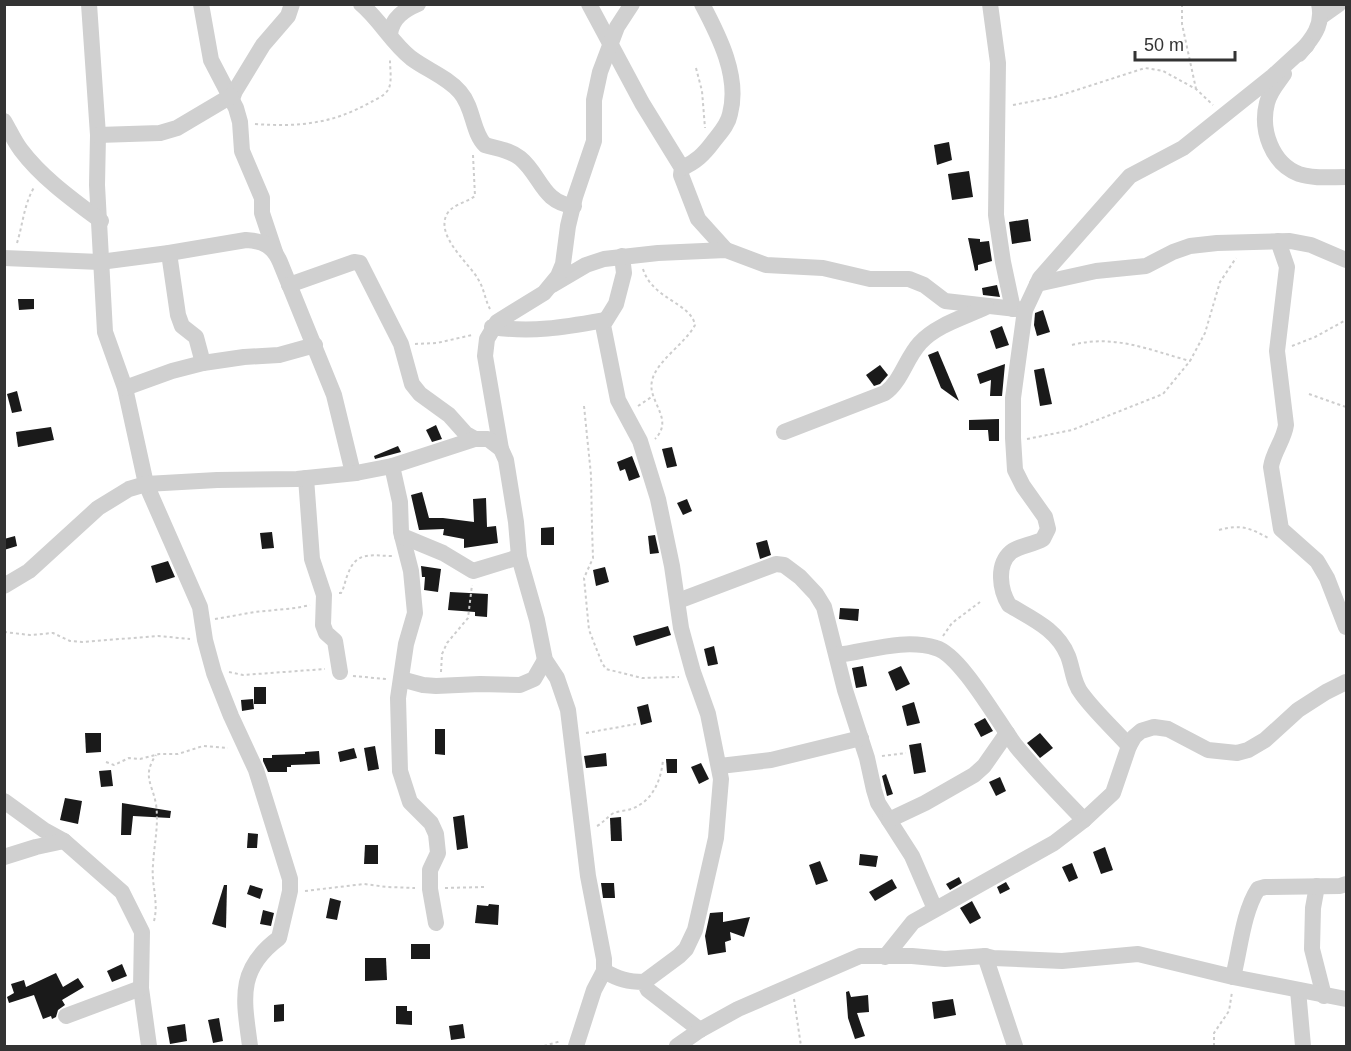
<svg xmlns="http://www.w3.org/2000/svg" width="1351" height="1051" viewBox="0 0 1351 1051" font-family="Arial,sans-serif">
	<style>
		.building { fill: #1a1a1a }
		.lines { fill: none; stroke-linecap: round; stroke-linejoin: round }
		.path { stroke: #cdcdcd; stroke-width: 2; stroke-dasharray: 3 3; stroke-linecap: butt }
		.minor { stroke: #d0d0d0; stroke-width: 16 }
	</style>
	<rect width="100%" height="100%" fill="#fff"/>
	<g class="building">
		<polygon points="949,142 952,160 937,165 934,145"/>
		<polygon points="969,171 973,197 952,200 948,174"/>
		<polygon points="1028,219 1031,241 1012,244 1009,222"/>
		<polygon points="968,238 980,239 980,242 989,241 992,261 978,265 978,270 975,271"/>
		<polygon points="997,285 1000,297 983,295 982,288"/>
		<polygon points="18,299 34,299 34,309 19,310"/>
		<polygon points="1043,310 1050,332 1037,336 1034,325 1035,313"/>
		<polygon points="1002,326 1009,345 996,349 990,331"/>
		<polygon points="938,351 959,401 941,388 928,355"/>
		<polygon points="1005,364 1002,396 990,396 991,380 980,384 977,374"/>
		<polygon points="880,365 888,375 880,384 874,386 866,375"/>
		<polygon points="1044,368 1052,404 1040,406 1034,370"/>
		<polygon points="17,391 22,411 12,413 7,394"/>
		<polygon points="999,419 999,441 989,441 988,430 969,430 969,420"/>
		<polygon points="436,425 442,439 432,442 426,430"/>
		<polygon points="51,427 54,440 18,447 16,432"/>
		<polygon points="398,446 401,452 375,459 374,456"/>
		<polygon points="672,447 677,466 667,468 662,449"/>
		<polygon points="632,456 640,477 629,481 625,469 620,471 617,462"/>
		<polygon points="422,492 429,518 443,518 474,522 473,499 486,498 487,527 496,526 498,543 464,548 464,539 443,535 444,529 419,530 411,495"/>
		<polygon points="687,499 692,511 683,515 677,503"/>
		<polygon points="554,527 554,545 541,545 541,528"/>
		<polygon points="272,532 274,548 262,549 260,533"/>
		<polygon points="655,535 659,553 650,554 648,536"/>
		<polygon points="15,536 17,546 4,550 4,539"/>
		<polygon points="767,540 771,555 760,559 756,543"/>
		<polygon points="168,561 175,577 156,583 151,566"/>
		<polygon points="421,566 441,569 438,592 424,590 425,577 422,577"/>
		<polygon points="605,567 609,582 596,586 593,570"/>
		<polygon points="450,592 488,594 487,617 475,616 475,612 448,610"/>
		<polygon points="840,608 859,609 858,621 839,619"/>
		<polygon points="668,626 671,635 636,646 633,636"/>
		<polygon points="714,646 718,664 708,666 704,649"/>
		<polygon points="863,666 867,686 856,688 852,668"/>
		<polygon points="901,666 910,684 896,691 888,672"/>
		<rect x="254" y="687" width="12" height="17"/>
		<polygon points="253,699 254,709 242,711 241,700"/>
		<polygon points="914,702 920,723 907,726 902,706"/>
		<polygon points="648,704 652,722 641,725 637,707"/>
		<polygon points="985,718 993,731 981,737 974,724"/>
		<polygon points="435,729 445,729 445,755 435,754"/>
		<polygon points="85,733 101,733 101,752 86,753"/>
		<polygon points="1040,733 1053,748 1040,758 1027,743"/>
		<polygon points="921,743 926,772 914,774 909,745"/>
		<polygon points="375,746 379,769 368,771 364,748"/>
		<polygon points="354,748 357,758 340,762 338,752"/>
		<polygon points="319,751 320,764 291,765 291,767 287,767 287,772 268,772 263,761 263,758 272,758 272,755 305,754 305,752"/>
		<polygon points="606,753 607,766 586,768 584,756"/>
		<polygon points="666,759 677,759 677,773 667,773"/>
		<polygon points="701,763 709,779 699,784 691,767"/>
		<polygon points="111,770 113,786 101,787 99,771"/>
		<polygon points="886,774 893,794 887,796 882,776"/>
		<polygon points="1000,777 1006,791 996,796 989,782"/>
		<polygon points="65,798 82,801 78,824 60,820"/>
		<polygon points="122,803 171,811 170,818 133,816 131,835 121,835"/>
		<polygon points="464,815 468,848 457,850 453,817"/>
		<polygon points="621,817 622,841 611,841 610,818"/>
		<polygon points="248,833 258,834 257,848 247,848"/>
		<polygon points="365,845 378,845 378,864 364,864"/>
		<polygon points="1105,847 1113,870 1101,874 1093,852"/>
		<polygon points="860,854 878,856 876,867 859,865"/>
		<polygon points="820,861 828,881 816,885 809,865"/>
		<polygon points="1072,863 1078,878 1069,882 1062,867"/>
		<polygon points="959,877 962,883 950,890 946,884"/>
		<polygon points="892,879 897,888 875,901 869,892"/>
		<polygon points="1006,882 1010,889 1000,894 997,887"/>
		<polygon points="601,883 614,883 615,898 603,898"/>
		<polygon points="224,885 227,885 226,928 212,924"/>
		<polygon points="250,885 263,889 260,899 247,894"/>
		<polygon points="330,898 341,901 337,920 326,918"/>
		<polygon points="972,901 981,918 970,924 960,908"/>
		<polygon points="489,904 499,905 498,925 475,923 477,905 488,906"/>
		<polygon points="263,910 274,913 271,926 260,924"/>
		<polygon points="723,912 723,922 750,917 744,937 730,932 731,940 725,942 726,952 708,955 705,936 710,913"/>
		<rect x="411" y="944" width="19" height="15"/>
		<polygon points="365,958 386,958 387,980 365,981"/>
		<polygon points="122,964 127,976 112,982 107,971"/>
		<polygon points="56,973 63,987 78,978 84,987 62,1000 65,1005 58,1010 56,1017 52,1019 51,1016 43,1019 34,995 9,1003 7,997 14,993 11,984 24,980 26,987"/>
		<polygon points="849,991 851,997 868,995 869,1012 857,1013 865,1036 855,1039 848,1018 846,992"/>
		<polygon points="953,999 956,1015 934,1019 932,1002"/>
		<polygon points="284,1004 284,1021 274,1022 274,1005"/>
		<polygon points="396,1006 407,1006 407,1011 412,1011 412,1025 396,1024"/>
		<polygon points="219,1018 223,1041 213,1043 208,1020"/>
		<polygon points="185,1024 187,1041 170,1044 167,1027"/>
		<polygon points="463,1024 465,1038 451,1040 449,1026"/>
	</g>
	<g class="lines">
		<g class="path">
			<polyline points="1182,4 1182,24 1196,89"/>
			<polyline points="696,68 702,91 705,128"/>
			<polyline points="1013,105 1055,97 1145,68 1163,71 1196,89 1213,105"/>
			<path d="M255 124C299 127 332 124 371 102 377 99 386 95 389 88 392 80 390 69 390 60"/>
			<path d="M473 155 475 196C466 203 453 204 447 214 435 236 469 263 478 279 484 288 485 300 490 309"/>
			<path d="M17 243C23 224 24 203 35 186"/>
			<path d="M643 269C652 299 691 303 695 325 685 344 656 361 652 381 647 401 675 419 655 439"/>
			<polyline points="415,344 437,343 472,335"/>
			<path d="M1072 345C1115 334 1149 350 1190 361"/>
			<polyline points="1292,346 1315,337 1346,320"/>
			<polyline points="1309,394 1346,407"/>
			<polyline points="584,406 591,475 592,527 593,558 584,578 589,630 602,663 606,669 642,678 679,677"/>
			<polyline points="638,406 653,396"/>
			<polyline points="1027,439 1072,430 1163,394 1190,361 1205,333 1220,282 1236,258"/>
			<path d="M1219 530C1242 524 1250 528 1270 539"/>
			<path d="M339 593H341C345 586 345 580 348 574 356 550 373 556 393 556"/>
			<polyline points="215,619 255,612 296,608 310,605"/>
			<polyline points="4,632 30,635 53,633 70,641 82,642 158,636 190,639"/>
			<polyline points="943,636 952,623 980,602"/>
			<polyline points="229,672 243,675 325,669"/>
			<polyline points="441,672 442,654 447,643 468,618 472,585"/>
			<polyline points="353,676 386,679"/>
			<polyline points="586,733 636,724"/>
			<polyline points="882,756 906,753"/>
			<polyline points="106,762 114,765 129,758 140,759 159,754 178,754 203,746 228,748"/>
			<path d="M597 826C603 823 606 818 612 814 617 811 625 811 631 809 652 802 661 781 663 760"/>
			<polyline points="445,888 484,887"/>
			<polyline points="305,891 364,884 387,887 415,888"/>
			<path d="M154 921C159 902 151 884 153 865 154 844 159 826 156 804 152 783 142 776 156 755"/>
			<polyline points="794,999 801,1046"/>
			<polyline points="544,1046 561,1041"/>
			<polyline points="1214,1046 1214,1033 1229,1011 1232,992"/>
		</g>
		<g class="minor">
			<path d="M89 4 98 135 97 185 105 332 125 388 146 484 200 607 205 640 214 673 231 716 256 770 290 879V891L279 938C236 970 244 1000 250 1046"/>
			<polyline points="201,4 211,60 236,108 240,122 242,151 262,198 262,213 275,252"/>
			<path d="M361 4C380 20 392 43 411 58 427 70 447 77 460 92 474 108 472 132 485 145 498 149 510 150 520 158 541 175 542 203 574 206"/>
			<polyline points="589,4 642,103 682,168 681,175 698,219 726,250"/>
			<polyline points="990,4 998,63 996,215 1003,262 1013,309"/>
			<polyline points="1322,16 1339,4"/>
			<path d="M390 34C392 18 404 10 418 4"/>
			<path d="M1299 54C1312 39 1324 25 1319 4"/>
			<path d="M1284 74C1277 84 1270 91 1267 103 1260 130 1272 164 1299 174 1314 179 1331 177 1346 177"/>
			<polyline points="232,99 235,91 263,45 288,16 292,4"/>
			<path d="M4 121C10 131 14 141 21 150 42 178 73 200 101 221"/>
			<polyline points="98,135 160,133 177,128 231,96"/>
			<path d="M682 168C696 162 704 154 713 142 720 133 728 125 730 114 740 77 719 36 702 4"/>
			<path d="M1278 241 1287 267 1277 351 1286 425C1284 440 1273 452 1271 467L1281 529 1317 561 1327 578 1346 627"/>
			<polyline points="169,253 178,315 182,326 196,337 203,363"/>
			<polyline points="622,256 624,273 616,304 603,325 618,400 640,441 658,499 672,566 681,628 693,672 708,714 721,779 716,838 695,930 686,949 679,956 644,982"/>
			<path d="M4 258 100 262 169 253 246 240C264 241 273 246 280 262L334 395 353 473H356"/>
			<polyline points="1037,284 1096,271 1146,266 1173,252 1190,246 1217,243 1290,241 1311,245 1346,260"/>
			<polyline points="289,285 354,262 360,263 401,344 412,384 420,394 449,415 466,434 475,439"/>
			<polyline points="552,285 586,265 604,259 658,253 726,250 766,265 823,268 870,279 909,279 924,285 945,301 1025,310"/>
			<path d="M492 327C533 333 565 327 605 320"/>
			<polyline points="125,388 172,371 203,363 244,357 279,355 315,345"/>
			<path d="M784 432 885 393C901 382 906 358 920 343 936 325 965 317 986 307"/>
			<polyline points="501,449 485,356 487,339 497,322 544,293 558,276 563,264 568,226 575,197 594,141 594,100 600,72 617,27 632,4"/>
			<polyline points="392,466 400,502 401,532 411,571 415,613 406,644 398,698 400,771 410,802 431,823 436,834 438,853 430,870 430,889 436,923"/>
			<polyline points="306,478 312,559 324,595 323,625 326,633 335,641 340,672"/>
			<polyline points="402,536 443,553 473,571 519,557"/>
			<polyline points="4,586 29,571 98,508 129,489 146,484 217,480 297,479 356,473 392,466 475,439 488,439 501,449 506,460 516,522 519,557 537,620 545,660 557,678 568,710 588,876 604,959 604,971 594,990 576,1046"/>
			<polyline points="678,601 776,564 784,565 800,577 816,594 824,607 845,690 867,758 874,790 878,803 912,856 935,909"/>
			<path d="M837 655C869 651 904 638 936 648 961 655 999 724 1016 746 1037 772 1061 796 1084 820"/>
			<polyline points="401,679 423,685 436,686 480,684 520,685 534,679 545,660"/>
			<path d="M1129 746C1114 729 1096 713 1082 694 1073 683 1073 669 1068 656 1057 629 1032 619 1009 605 1000 590 996 565 1011 552 1020 545 1033 545 1043 539L1048 529 1045 517 1023 486 1015 470 1013 438V398L1025 310 1040 278 1130 176 1183 148 1273 76 1307 45"/>
			<polyline points="720,766 771,760 861,738"/>
			<polyline points="4,801 44,830 64,841 122,892 142,932 141,988 149,1046"/>
			<polyline points="889,820 925,803 974,775 984,766 1007,733"/>
			<polyline points="4,857 36,847 64,841"/>
			<polyline points="1317,886 1313,908 1312,949 1324,996"/>
			<polyline points="985,956 1015,1046"/>
			<polyline points="885,957 913,922 1054,843 1084,820 1113,793 1129,746 1134,737 1141,731 1154,727 1168,729 1208,750 1237,753 1248,750 1265,740 1298,710 1326,692 1346,682"/>
			<path d="M604 971C618 979 628 982 644 982L648 990 700 1030"/>
			<path d="M1233 977C1240 950 1243 912 1258 889L1265 887 1340 886 1346 884"/>
			<polyline points="1298,990 1303,1046"/>
			<polyline points="66,1016 141,988"/>
			<polyline points="677,1046 700,1030 738,1009 860,956 912,956 945,959 985,956 993,958 1062,961 1138,954 1233,977 1346,999"/>
		</g>
	</g>
	<rect width="1351" height="1051" fill="none" stroke="#333333" stroke-width="12"/>
	<path d="M1135 51v9h100v-9" fill="none" stroke="#333333" stroke-width="3"/>
	<text x="1144" y="51" font-size="18" fill="#333333" stroke="#ffffff" stroke-width="4.5" paint-order="stroke">50 m</text>
</svg>
